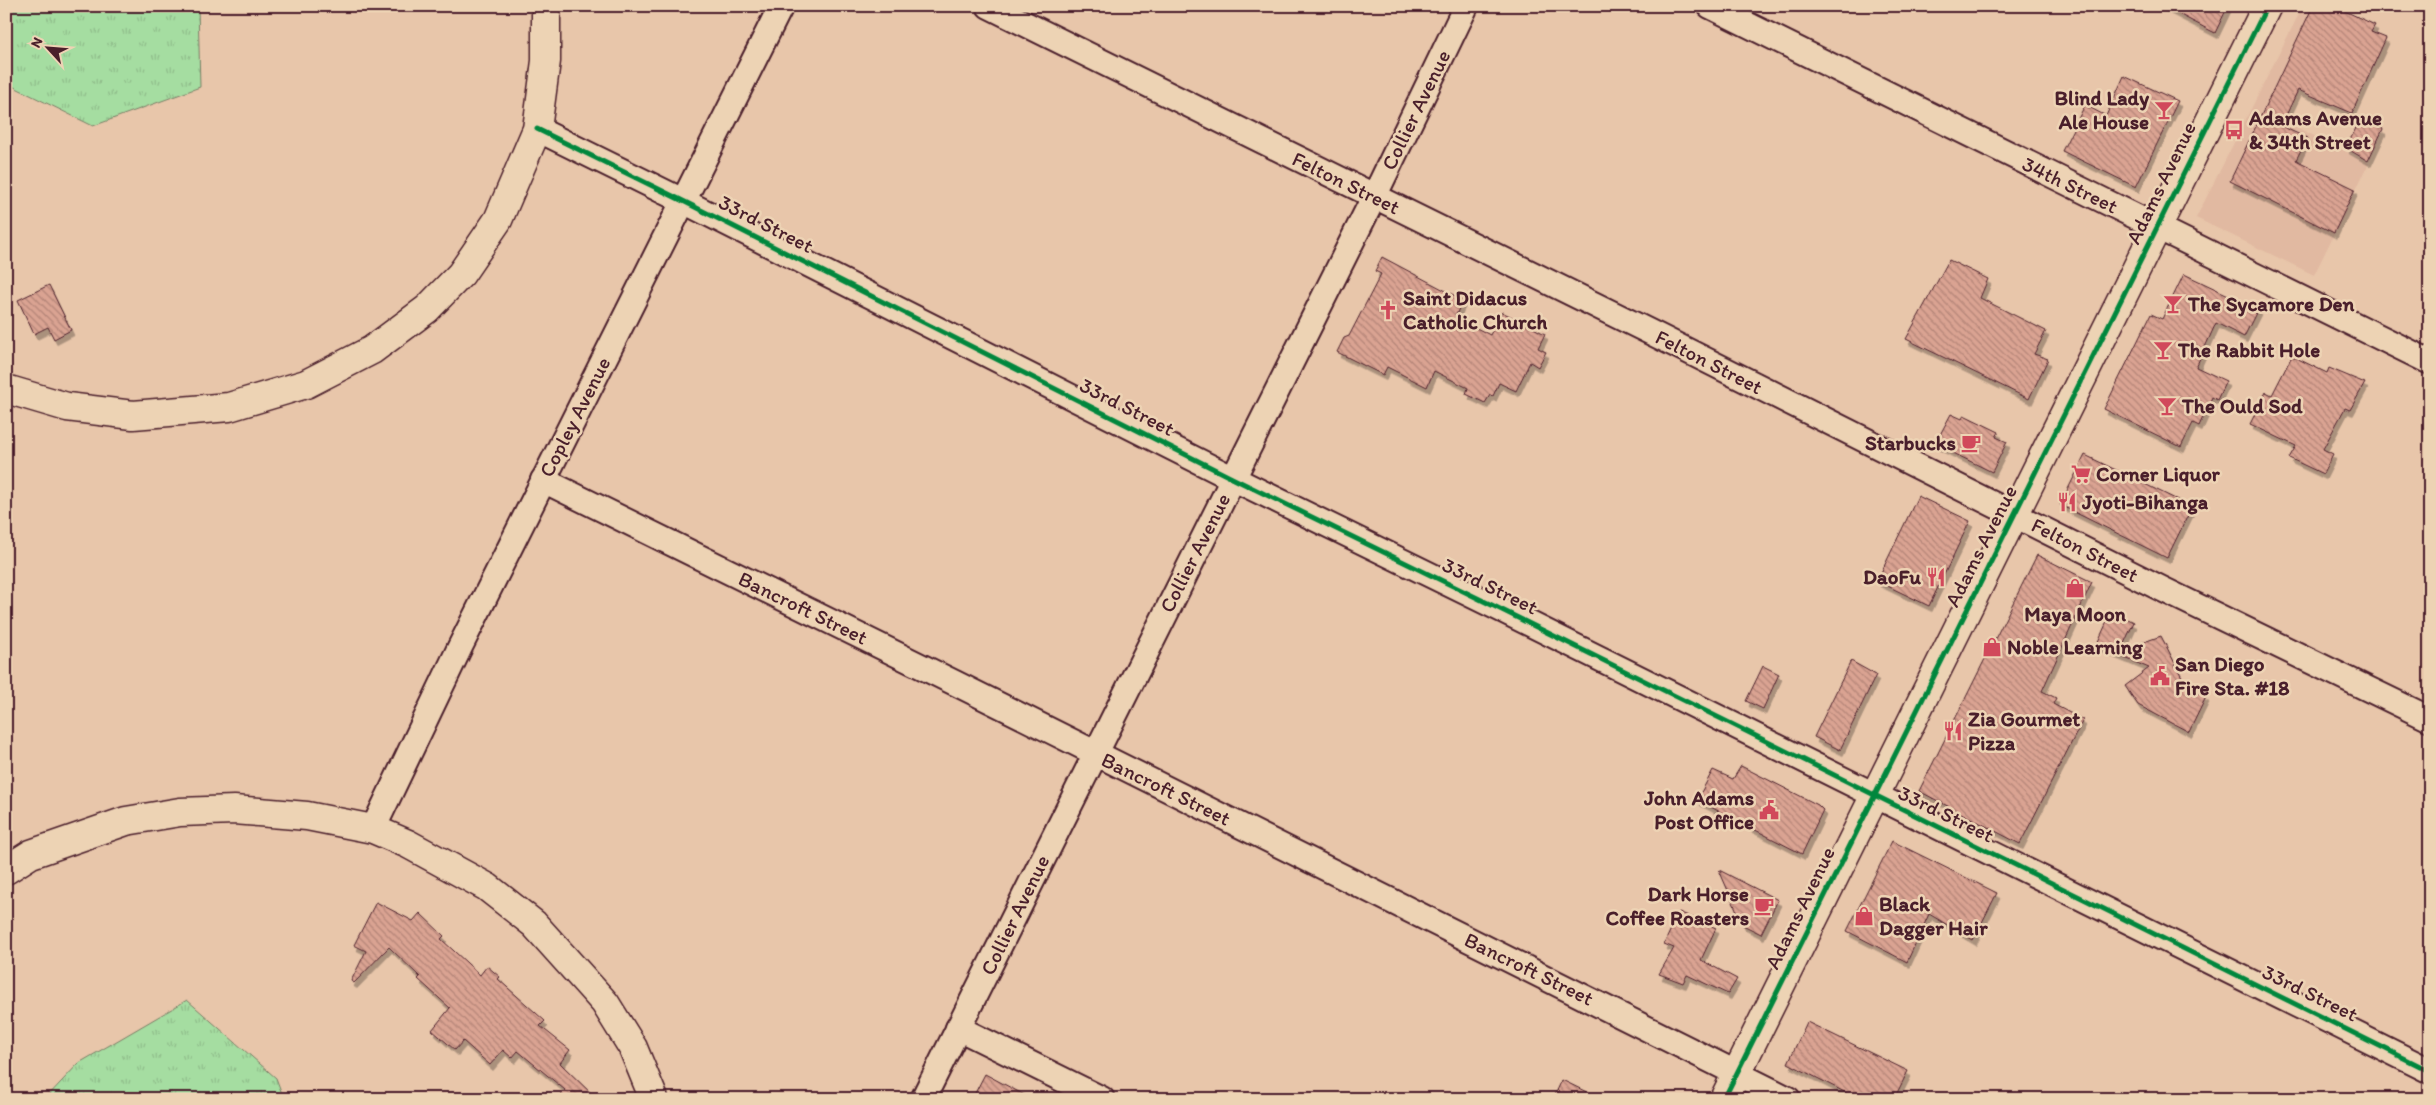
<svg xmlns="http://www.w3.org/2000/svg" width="2436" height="1105" viewBox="0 0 2436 1105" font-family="Itim,sans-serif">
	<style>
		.built { fill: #e1b9a1 }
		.grass { fill: url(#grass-tufts); stroke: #787e66 }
		.building { fill: url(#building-back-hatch); stroke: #4a1f2b; filter: url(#shadow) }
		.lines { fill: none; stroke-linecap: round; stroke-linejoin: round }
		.minor-casing { stroke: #4a1f2b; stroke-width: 28 }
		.tertiary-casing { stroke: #4a1f2b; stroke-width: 31 }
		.secondary-casing { stroke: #4a1f2b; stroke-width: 31 }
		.minor { stroke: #edd3b4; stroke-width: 24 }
		.tertiary { stroke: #edd3b4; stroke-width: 28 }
		.secondary { stroke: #edd3b4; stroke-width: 28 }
		.cycleway-casing { stroke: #edd3b4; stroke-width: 8 }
		.cycleway { stroke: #00873e; stroke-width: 5 }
		.labels { text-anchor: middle; stroke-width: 5; stroke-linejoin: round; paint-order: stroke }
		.poi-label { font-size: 21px; font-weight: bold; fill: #4a1f2b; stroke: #edd3b4; text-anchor: start }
		.street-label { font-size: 21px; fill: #4a1f2b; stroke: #edd3b4 }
	</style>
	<defs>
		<pattern id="grass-tufts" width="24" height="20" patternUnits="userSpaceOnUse" patternTransform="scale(1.25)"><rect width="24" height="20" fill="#a5dda1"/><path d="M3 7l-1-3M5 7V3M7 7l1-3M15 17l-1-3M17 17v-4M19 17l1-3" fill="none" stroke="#90bd8b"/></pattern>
		<pattern id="building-back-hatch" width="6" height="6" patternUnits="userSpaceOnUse" patternTransform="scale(1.25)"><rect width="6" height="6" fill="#daa392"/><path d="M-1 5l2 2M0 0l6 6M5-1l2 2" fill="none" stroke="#b38477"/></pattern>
		<filter id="shadow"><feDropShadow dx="3" dy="5.5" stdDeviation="0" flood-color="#0004"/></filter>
	</defs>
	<rect width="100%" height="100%" fill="#e8c6aa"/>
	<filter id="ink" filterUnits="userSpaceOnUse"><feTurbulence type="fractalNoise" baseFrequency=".02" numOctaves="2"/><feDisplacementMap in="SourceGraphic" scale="10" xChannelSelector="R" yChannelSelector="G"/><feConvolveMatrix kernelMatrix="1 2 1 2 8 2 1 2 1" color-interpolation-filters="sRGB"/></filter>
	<g filter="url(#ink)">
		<polygon class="built" points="2303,6 2340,6 2284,121 2369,163 2314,275 2196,218"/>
		<g class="grass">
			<polygon points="6,6 198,6 200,87 93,126 6,83"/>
			<polygon points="187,1000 276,1078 284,1099 45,1099 79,1063"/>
		</g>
		<g class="building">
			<polygon points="2163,6 2228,6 2215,33"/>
			<polygon points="2313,6 2334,6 2375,25 2371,32 2386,38 2352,113 2298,90 2281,126 2307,138 2296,160 2355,189 2334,233 2230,181"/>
			<polygon points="2124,76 2178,101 2136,187 2062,151 2085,105 2106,116"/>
			<polygon points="2361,118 2383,129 2368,161 2346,148"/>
			<polygon points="1382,257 1463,300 1455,317 1490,335 1502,312 1545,334 1538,348 1546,352 1538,367 1530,362 1516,391 1499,383 1493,396 1490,395 1485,403 1466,394 1468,388 1434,371 1427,387 1387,367 1383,375 1337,352 1344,338 1349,336 1381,274 1375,271"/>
			<polygon points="1949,260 1988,279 1980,298 2046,331 2034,354 2048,359 2029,399 1906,339"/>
			<polygon points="2184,274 2258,309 2244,337 2216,323 2196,367 2226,381 2217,400 2212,397 2199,426 2193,423 2181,447 2104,409 2151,314 2162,319"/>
			<polygon points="49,285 71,330 54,339 48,327 34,334 18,300"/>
			<polygon points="2292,356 2327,373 2329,368 2365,383 2350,410 2345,408 2323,449 2333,454 2323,474 2289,458 2296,446 2250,424 2266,392 2272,395"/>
			<polygon points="1951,414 1962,419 1964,415 1999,432 1996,437 2007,442 1992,472 1935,444"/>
			<polygon points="2085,455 2192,507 2167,558 2060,505"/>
			<polygon points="1918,496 1970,521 1929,606 1877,581"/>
			<polygon points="2037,555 2092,582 2042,691 2056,698 2053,704 2083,720 2020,844 1919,791"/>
			<polygon points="2112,611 2134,622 2121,650 2161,636 2187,687 2206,697 2189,732 2138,705 2125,686 2149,668 2096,646"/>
			<polygon points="1851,661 1876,675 1840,750 1814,737"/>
			<polygon points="1763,666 1779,674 1763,709 1746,701"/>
			<polygon points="1741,766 1818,805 1823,810 1802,854 1697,800 1713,770 1733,779"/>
			<polygon points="1892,841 1997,893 1973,940 1929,914 1907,962 1847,931"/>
			<polygon points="1719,870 1778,900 1761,934 1743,925"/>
			<polygon points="376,902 413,921 420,913 444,936 441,939 480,975 487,966 500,977 498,979 545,1021 540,1026 570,1050 560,1063 597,1099 556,1099 565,1090 518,1051 512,1058 503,1050 490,1065 463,1041 455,1050 432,1030 450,1008 418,979 420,977 389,947 354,983 351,981 366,951 354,945"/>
			<polygon points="1679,912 1716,928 1701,960 1737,979 1728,994 1687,975 1683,983 1659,974 1674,948 1664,944"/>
			<polygon points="1807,1022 1908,1071 1894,1099 1858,1099 1788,1063"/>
			<polygon points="985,1074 1032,1099 972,1099"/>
			<polygon points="1562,1080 1601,1099 1553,1099"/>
		</g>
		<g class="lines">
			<defs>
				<g id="minor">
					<polyline points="989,6 1658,336 2162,589 2430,719"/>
					<polyline points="1710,6 2430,362"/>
					<polyline points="537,129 685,202 1232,478 1502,610 2430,1071"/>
					<polyline points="543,480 955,683 1788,1099"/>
					<polyline points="373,829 460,647 781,6"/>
					<polyline points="958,1028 1102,1099"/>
					<polyline points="923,1099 1374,197 1466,6"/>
				</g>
				<g id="tertiary">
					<polyline points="6,389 67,407 133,415 229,407 306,384 372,350 427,309 461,274 498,220 537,129 546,61 546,6"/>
					<polyline points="6,870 31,854 126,821 180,812 234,810 307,816 373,829 408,844 487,887 534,924 605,1003 633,1048 654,1099"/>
				</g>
				<polyline id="secondary" points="1724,1099 2267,6"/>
			</defs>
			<use href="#minor" class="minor-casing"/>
			<use href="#tertiary" class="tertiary-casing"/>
			<use href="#secondary" class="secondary-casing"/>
			<use href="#minor" class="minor"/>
			<use href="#tertiary" class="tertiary"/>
			<use href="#secondary" class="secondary"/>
			<defs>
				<g id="cycleway">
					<polyline points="537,129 685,202 1232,478 1502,610 2430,1071"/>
					<polyline points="1724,1099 2267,6"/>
				</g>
			</defs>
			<use href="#cycleway" class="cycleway-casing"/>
			<use href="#cycleway" class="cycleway"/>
		</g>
	</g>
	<defs>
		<symbol id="bar-bare" viewBox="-9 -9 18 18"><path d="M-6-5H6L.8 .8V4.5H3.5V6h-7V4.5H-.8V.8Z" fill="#d1495b" stroke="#edd3b4" stroke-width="2.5" paint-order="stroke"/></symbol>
		<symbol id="bus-bare" viewBox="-9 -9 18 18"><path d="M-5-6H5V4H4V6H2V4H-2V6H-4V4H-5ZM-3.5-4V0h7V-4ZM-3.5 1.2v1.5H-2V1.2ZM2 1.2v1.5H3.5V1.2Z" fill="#d1495b" stroke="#edd3b4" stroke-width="2.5" paint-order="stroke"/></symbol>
		<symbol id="church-bare" viewBox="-9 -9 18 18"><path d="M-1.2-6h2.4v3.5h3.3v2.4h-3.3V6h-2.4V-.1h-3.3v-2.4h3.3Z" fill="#d1495b" stroke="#edd3b4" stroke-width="2.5" paint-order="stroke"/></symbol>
		<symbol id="cafe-bare" viewBox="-9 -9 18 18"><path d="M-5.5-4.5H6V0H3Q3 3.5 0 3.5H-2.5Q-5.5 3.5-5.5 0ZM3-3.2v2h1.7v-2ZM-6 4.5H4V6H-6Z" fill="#d1495b" stroke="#edd3b4" stroke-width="2.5" paint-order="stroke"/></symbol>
		<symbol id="supermarket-bare" viewBox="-9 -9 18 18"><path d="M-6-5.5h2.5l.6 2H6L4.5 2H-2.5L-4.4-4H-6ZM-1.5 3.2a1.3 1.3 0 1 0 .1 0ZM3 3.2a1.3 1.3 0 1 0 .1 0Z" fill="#d1495b" stroke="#edd3b4" stroke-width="2.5" paint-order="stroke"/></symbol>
		<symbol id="restaurant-bare" viewBox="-9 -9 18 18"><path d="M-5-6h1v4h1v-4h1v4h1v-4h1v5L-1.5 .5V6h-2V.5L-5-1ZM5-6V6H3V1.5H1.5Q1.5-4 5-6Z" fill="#d1495b" stroke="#edd3b4" stroke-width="2.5" paint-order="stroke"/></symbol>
		<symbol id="shop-bare" viewBox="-9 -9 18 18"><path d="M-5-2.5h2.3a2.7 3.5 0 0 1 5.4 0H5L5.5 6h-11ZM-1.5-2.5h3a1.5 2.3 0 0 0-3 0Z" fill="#d1495b" stroke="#edd3b4" stroke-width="2.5" paint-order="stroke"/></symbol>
		<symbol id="civic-bare" viewBox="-9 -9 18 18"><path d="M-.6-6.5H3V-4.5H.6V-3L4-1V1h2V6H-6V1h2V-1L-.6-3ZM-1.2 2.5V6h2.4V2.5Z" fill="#d1495b" stroke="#edd3b4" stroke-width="2.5" paint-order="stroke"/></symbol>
	</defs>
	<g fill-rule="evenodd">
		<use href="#bar-bare" x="2150" y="96" width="28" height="28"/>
		<use href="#bus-bare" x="2220" y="116" width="28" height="28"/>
		<use href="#bar-bare" x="2159" y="290" width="28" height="28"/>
		<use href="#church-bare" x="1374" y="296" width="28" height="28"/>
		<use href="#bar-bare" x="2149" y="336" width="28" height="28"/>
		<use href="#bar-bare" x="2153" y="392" width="28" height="28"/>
		<use href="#cafe-bare" x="1957" y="429" width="28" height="28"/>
		<use href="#supermarket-bare" x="2067" y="460" width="28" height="28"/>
		<use href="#restaurant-bare" x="2053" y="488" width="28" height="28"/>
		<use href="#restaurant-bare" x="1922" y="563" width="28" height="28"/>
		<use href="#shop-bare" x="2061" y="574" width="28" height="28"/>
		<use href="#shop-bare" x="1978" y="633" width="28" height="28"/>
		<use href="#civic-bare" x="2146" y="662" width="28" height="28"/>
		<use href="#restaurant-bare" x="1939" y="717" width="28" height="28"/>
		<use href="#civic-bare" x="1755" y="796" width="28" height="28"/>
		<use href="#cafe-bare" x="1750" y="892" width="28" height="28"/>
		<use href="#shop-bare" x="1850" y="902" width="28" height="28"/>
	</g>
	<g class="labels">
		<g class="poi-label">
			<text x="2149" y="105" text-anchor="end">Blind Lady<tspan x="2149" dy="24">Ale House</tspan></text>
			<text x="2249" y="125">Adams Avenue<tspan x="2249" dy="24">&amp; 34th Street</tspan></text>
			<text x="1403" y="305">Saint Didacus<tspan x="1403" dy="24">Catholic Church</tspan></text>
			<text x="2188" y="311">The Sycamore Den</text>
			<text x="2178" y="357">The Rabbit Hole</text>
			<text x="2182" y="413">The Ould Sod</text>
			<text x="1956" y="450" text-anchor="end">Starbucks</text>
			<text x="2096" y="481">Corner Liquor</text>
			<text x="2082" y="509">Jyoti-Bihanga</text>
			<text x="1921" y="584" text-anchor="end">DaoFu</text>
			<text x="2075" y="621" text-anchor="middle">Maya Moon</text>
			<text x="2007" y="654">Noble Learning</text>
			<text x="2175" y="671">San Diego<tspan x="2175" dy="24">Fire Sta. #18</tspan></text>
			<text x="1968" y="726">Zia Gourmet<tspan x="1968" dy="24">Pizza</tspan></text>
			<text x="1754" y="805" text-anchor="end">John Adams<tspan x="1754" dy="24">Post Office</tspan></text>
			<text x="1749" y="901" text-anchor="end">Dark Horse<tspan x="1749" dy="24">Coffee Roasters</tspan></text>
			<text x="1879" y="911">Black<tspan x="1879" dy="24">Dagger Hair</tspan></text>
		</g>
		<g class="street-label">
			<text transform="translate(1416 110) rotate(-64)" y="7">Collier Avenue</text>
			<text transform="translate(1346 183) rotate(26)" y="7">Felton Street</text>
			<text transform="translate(2161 183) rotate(-64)" y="7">Adams Avenue</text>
			<text transform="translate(2070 185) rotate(26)" y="7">34th Street</text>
			<text transform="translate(766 224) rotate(27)" y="7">33rd Street</text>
			<text transform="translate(1709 362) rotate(27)" y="7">Felton Street</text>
			<text transform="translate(1127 407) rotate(27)" y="7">33rd Street</text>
			<text transform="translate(575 417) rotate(-63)" y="7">Copley Avenue</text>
			<text transform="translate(1981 546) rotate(-63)" y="7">Adams Avenue</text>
			<text transform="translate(2085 550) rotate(27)" y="7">Felton Street</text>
			<text transform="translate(1195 553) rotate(-63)" y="7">Collier Avenue</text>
			<text transform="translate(1490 586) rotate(26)" y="7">33rd Street</text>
			<text transform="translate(803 608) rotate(26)" y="7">Bancroft Street</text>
			<text transform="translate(1166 789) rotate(26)" y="7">Bancroft Street</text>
			<text transform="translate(1946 814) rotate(26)" y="7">33rd Street</text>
			<text transform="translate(1800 908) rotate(-64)" y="7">Adams Avenue</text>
			<text transform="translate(1015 915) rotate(-64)" y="7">Collier Avenue</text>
			<text transform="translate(1529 969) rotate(26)" y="7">Bancroft Street</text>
			<text transform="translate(2310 993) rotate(26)" y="7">33rd Street</text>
		</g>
	</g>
	<rect width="2436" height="1105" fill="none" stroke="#edd3b4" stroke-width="25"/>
	<rect x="12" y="12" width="2411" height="1080" fill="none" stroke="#4a1f2b" stroke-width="2" filter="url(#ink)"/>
	<g transform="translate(48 48) rotate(296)" stroke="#edd3b4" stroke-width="4" paint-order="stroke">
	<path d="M0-4L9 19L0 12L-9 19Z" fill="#4a1f2b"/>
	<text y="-8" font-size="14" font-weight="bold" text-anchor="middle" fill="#4a1f2b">N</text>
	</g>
</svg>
